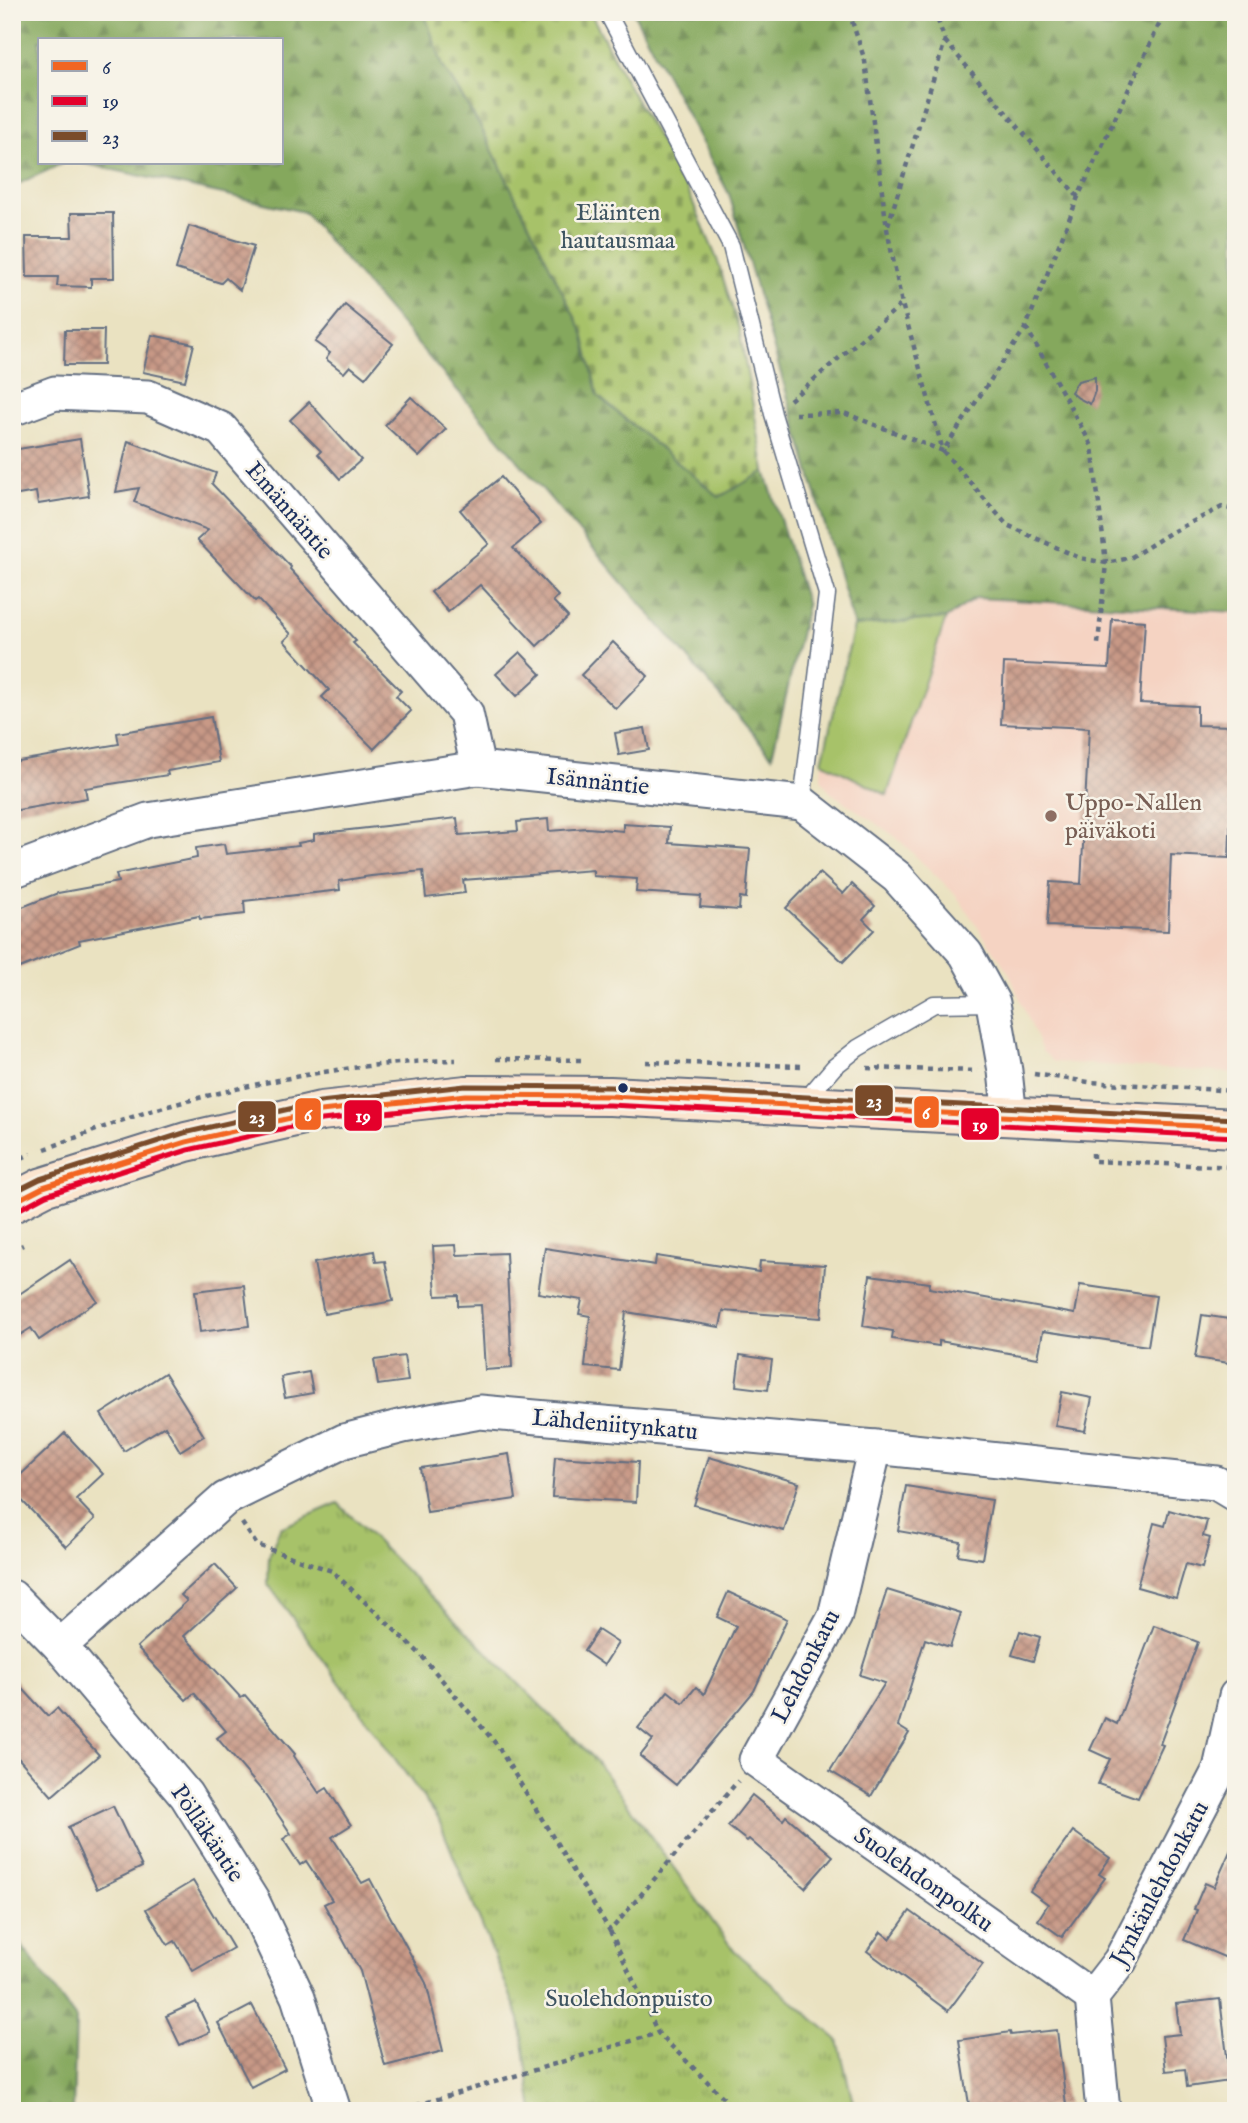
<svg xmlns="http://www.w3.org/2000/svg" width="1248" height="2123" viewBox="0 0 1248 2123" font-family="'IM FELL English',serif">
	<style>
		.built { fill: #f5d3c2 }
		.grass { fill: #a7c269; stroke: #617864; stroke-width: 2 }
		.forest { fill: url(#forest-firs); stroke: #506c5e; stroke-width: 2 }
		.cemetery { fill: url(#cemetery-stones); stroke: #617864; stroke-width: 2 }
		.park { fill: url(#park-tufts); stroke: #617864; stroke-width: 2 }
		.building { fill: url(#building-cross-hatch) }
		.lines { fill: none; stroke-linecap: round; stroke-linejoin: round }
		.lane-casing { stroke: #636e81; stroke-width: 19 }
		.street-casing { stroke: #636e81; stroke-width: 37 }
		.secondary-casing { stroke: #636e81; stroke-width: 42 }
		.path { stroke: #636e81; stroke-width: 4.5; stroke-dasharray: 5 5; stroke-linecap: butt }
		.lane { stroke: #fff; stroke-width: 16 }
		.street { stroke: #fff; stroke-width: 33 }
		.secondary { stroke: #fbe5cf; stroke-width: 38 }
		.bus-1-casing { stroke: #f7f3e8; stroke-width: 10 }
		.bus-2-casing { stroke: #f7f3e8; stroke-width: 10 }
		.bus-3-casing { stroke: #f7f3e8; stroke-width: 10 }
		.bus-1 { stroke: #f26522; stroke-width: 5 }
		.bus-2 { stroke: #e4002b; stroke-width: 5 }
		.bus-3 { stroke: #7a4b2a; stroke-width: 5 }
		.education-dot { fill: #8d6e63; stroke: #f7f3e8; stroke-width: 2.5 }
		.bus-dot { fill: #1b2f5e; stroke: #f7f3e8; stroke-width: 2.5 }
		.labels { text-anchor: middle; stroke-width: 5; stroke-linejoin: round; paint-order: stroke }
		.park-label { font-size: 24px; fill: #3e5461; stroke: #f7f3e8 }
		.street-label { font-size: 24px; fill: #1b2f5e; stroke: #f7f3e8 }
		.education-label { font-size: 24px; fill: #785e54; stroke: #f7f3e8; text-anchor: start }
		.line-badge { stroke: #f7f3e8; stroke-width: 2.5 }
		.badge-label { font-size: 19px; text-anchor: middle; font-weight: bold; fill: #fff }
	</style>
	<defs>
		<pattern id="forest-firs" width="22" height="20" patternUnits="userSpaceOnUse" patternTransform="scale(1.75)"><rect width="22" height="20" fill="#85a85d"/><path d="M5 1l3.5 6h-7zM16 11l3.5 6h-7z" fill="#6c8950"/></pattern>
		<pattern id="cemetery-stones" width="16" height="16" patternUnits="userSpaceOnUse" patternTransform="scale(1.75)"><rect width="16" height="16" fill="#a7c269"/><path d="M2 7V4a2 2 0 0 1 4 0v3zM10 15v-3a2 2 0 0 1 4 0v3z" fill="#879e5a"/></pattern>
		<pattern id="park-tufts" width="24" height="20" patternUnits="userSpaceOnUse" patternTransform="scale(1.75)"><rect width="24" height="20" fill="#a7c269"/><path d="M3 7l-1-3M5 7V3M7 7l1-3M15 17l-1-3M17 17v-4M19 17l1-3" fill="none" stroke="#879e5a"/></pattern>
		<pattern id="building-cross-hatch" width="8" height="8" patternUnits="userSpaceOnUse" patternTransform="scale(1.75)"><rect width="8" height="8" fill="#c89986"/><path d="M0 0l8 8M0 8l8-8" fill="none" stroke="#a27d71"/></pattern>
	</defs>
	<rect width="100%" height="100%" fill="#f7f3e8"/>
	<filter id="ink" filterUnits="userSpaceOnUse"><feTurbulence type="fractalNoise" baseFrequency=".0143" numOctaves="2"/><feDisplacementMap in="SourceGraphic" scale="14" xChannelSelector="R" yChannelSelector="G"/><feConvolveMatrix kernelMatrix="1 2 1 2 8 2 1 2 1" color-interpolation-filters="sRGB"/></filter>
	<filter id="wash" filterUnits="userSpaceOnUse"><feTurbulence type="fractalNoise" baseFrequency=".00686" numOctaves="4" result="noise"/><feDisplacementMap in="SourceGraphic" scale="28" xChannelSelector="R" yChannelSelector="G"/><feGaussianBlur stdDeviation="1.57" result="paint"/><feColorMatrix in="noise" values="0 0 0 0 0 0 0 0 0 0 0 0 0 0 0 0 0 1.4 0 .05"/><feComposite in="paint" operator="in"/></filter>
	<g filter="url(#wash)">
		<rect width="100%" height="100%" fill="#eae2c1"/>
		<polygon class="built" points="975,598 1236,612 1236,1073 1054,1062 1042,1051 1009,973 956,895 896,837 830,792 821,778 822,762 887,795 946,618"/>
		<polygon class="grass" points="946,618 887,795 822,762 854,626"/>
		<g class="forest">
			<polygon points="12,12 424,12 443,66 482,129 583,333 598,396 719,497 765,471 807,605 772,756 304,212 82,163 282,163 282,40 40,40 40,163 63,163 12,187"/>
			<polygon points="633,12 1236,12 1236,612 976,598 946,618 854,626 729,194"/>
			<polygon points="12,1932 76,2019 73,2111 12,2111"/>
		</g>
		<polygon class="cemetery" points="424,12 590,12 631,91 687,189 717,259 739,329 765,471 719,497 598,396 583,333 482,129 443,66"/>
		<polygon class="park" points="338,1503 596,1761 735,1952 838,2040 855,2111 533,2111 520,2019 438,1818 268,1584 269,1556 280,1528"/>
		<g id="blocks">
			<g class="building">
				<polygon points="71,213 113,213 114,278 91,278 91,287 57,286 58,277 27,277 26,237 72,237"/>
				<polygon points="189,226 254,246 240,290 226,278 221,283 176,269"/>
				<polygon points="345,305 393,344 365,378 350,366 344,373 326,359 330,353 315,342"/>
				<polygon points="65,330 104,330 103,365 64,365"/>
				<polygon points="152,335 194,344 185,381 143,372"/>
				<polygon points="1095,377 1095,391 1090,404 1078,398 1071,392 1078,381"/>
				<polygon points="411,397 446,429 419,457 385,425"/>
				<polygon points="309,402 361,460 340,479 318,454 321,451 290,420"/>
				<polygon points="80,439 89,496 38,504 36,492 12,496 12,450"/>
				<polygon points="128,441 216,473 212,484 291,567 290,569 356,641 353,643 401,691 396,696 411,711 374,749 322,697 329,690 284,641 291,634 258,599 255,601 197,540 208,530 134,502 139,488 116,492"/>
				<polygon points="501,477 541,524 513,548 558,596 553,601 568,617 537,646 480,585 448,612 431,592 489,544 460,510"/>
				<polygon points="1112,619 1145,621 1140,703 1197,706 1197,725 1233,726 1232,739 1236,739 1236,784 1232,784 1229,858 1171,855 1168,931 1047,926 1050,882 1081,884 1089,728 1001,724 1004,663 1109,668"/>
				<polygon points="613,642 648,676 616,709 581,675"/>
				<polygon points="520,652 541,674 517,696 496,674"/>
				<polygon points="211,717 219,762 167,771 168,775 85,788 87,798 12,811 12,762 119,744 117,733"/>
				<polygon points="645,728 649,750 619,755 615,733"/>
				<polygon points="457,818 459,835 518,831 517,822 548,819 549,831 587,828 623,831 623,824 670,827 669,843 750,849 746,898 740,897 739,910 700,907 701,896 636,892 637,879 593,876 593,870 463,880 465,893 426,898 423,871 371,876 339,881 340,890 244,901 245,914 200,919 199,916 79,940 80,944 12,971 12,911 58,893 118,882 116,874 197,858 196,848 224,844 226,854 299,846 298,843 314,840 314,834"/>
				<polygon points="820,873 843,894 852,884 875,906 863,919 874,930 843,962 786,908"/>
				<polygon points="456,1245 457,1255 506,1253 512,1368 485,1370 481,1305 458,1306 458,1295 436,1296 433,1246"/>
				<polygon points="545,1248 655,1265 656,1256 759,1272 760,1261 825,1265 821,1318 723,1311 720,1327 626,1312 619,1370 585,1367 590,1316 579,1314 582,1300 538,1293"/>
				<polygon points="374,1251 376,1262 385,1261 393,1301 324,1314 314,1263"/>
				<polygon points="70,1260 97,1301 39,1340 31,1328 12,1340 12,1299"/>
				<polygon points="870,1275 930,1283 929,1288 1075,1314 1080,1285 1156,1296 1148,1346 1043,1331 1038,1358 939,1341 939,1346 892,1339 893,1331 863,1326"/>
				<polygon points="244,1285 249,1326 200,1332 195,1291"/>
				<polygon points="1202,1315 1236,1320 1236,1364 1195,1358"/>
				<polygon points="740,1355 772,1360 768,1390 736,1386"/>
				<polygon points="404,1356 408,1381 378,1385 374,1360"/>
				<polygon points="309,1372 313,1393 285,1398 281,1377"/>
				<polygon points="165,1373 204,1436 180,1451 165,1426 124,1451 101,1414"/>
				<polygon points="1062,1392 1092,1398 1085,1431 1055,1426"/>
				<polygon points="65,1433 103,1474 76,1499 95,1519 66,1547 12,1490 12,1483"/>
				<polygon points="509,1454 516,1499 427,1512 420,1468"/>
				<polygon points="555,1457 638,1462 636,1502 552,1497"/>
				<polygon points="709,1457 799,1483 784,1531 694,1505"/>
				<polygon points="906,1486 992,1500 982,1559 958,1555 961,1542 898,1531"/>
				<polygon points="1169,1510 1207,1521 1203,1536 1210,1538 1202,1568 1186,1564 1176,1598 1137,1587 1154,1523 1165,1526"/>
				<polygon points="215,1564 237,1588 184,1636 241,1698 245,1695 295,1754 294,1756 319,1793 327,1788 351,1825 332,1837 362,1883 370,1879 426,1983 443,2051 385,2066 360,1971 324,1904 332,1900 306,1861 300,1865 283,1839 291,1834 263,1792 217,1738 226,1731 194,1693 186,1700 137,1647 187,1601 181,1595"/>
				<polygon points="887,1590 961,1613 950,1647 925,1639 898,1726 909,1733 871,1796 830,1771 885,1683 860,1675"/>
				<polygon points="728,1592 787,1619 754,1691 676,1785 640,1756 653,1740 638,1728 668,1691 683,1703 696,1687 704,1694 736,1626 717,1617"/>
				<polygon points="1154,1625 1198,1642 1160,1744 1163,1745 1138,1798 1098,1784 1110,1759 1090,1750 1105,1718 1117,1724"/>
				<polygon points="598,1630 618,1643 604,1665 584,1651"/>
				<polygon points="1020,1631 1040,1637 1033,1661 1012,1655"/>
				<polygon points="12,1677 48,1716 57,1708 99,1755 52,1796 12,1751"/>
				<polygon points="752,1795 783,1820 786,1816 833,1856 805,1888 749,1839 747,1841 728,1826"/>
				<polygon points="113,1806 142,1867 97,1889 68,1827"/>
				<polygon points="1073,1831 1110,1858 1099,1874 1105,1878 1062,1937 1038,1920 1048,1904 1030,1891"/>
				<polygon points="1236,1838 1236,1962 1184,1940 1197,1910 1194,1909 1205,1883 1214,1887"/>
				<polygon points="193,1881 233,1948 193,1971 175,1941 168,1945 146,1909"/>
				<polygon points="910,1911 983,1964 948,2011 867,1951 881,1932 890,1939"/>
				<polygon points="1220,1999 1230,2081 1187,2087 1185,2069 1166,2071 1162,2036 1180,2034 1176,2004"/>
				<polygon points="196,2002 210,2032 180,2045 166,2016"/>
				<polygon points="252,2005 285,2069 251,2087 218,2023"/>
				<polygon points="1057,2030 1066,2105 1025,2111 970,2111 959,2040 1010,2032 1011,2035"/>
			</g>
		</g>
	</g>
	<g filter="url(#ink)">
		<use href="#blocks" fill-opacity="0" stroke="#636e81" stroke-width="2"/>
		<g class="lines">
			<defs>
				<g id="lane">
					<polyline points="607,12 731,246 773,414 827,594 802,803"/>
					<polyline points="803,1103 834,1067 858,1048 934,1004 993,1003"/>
				</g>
				<g id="street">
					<polyline points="12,409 55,393 148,397 221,429 466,713 478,768"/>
					<polyline points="12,871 148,820 478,768 802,803 897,877 966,954 993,1003 1005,1071 1010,1117"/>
					<polyline points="875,1447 835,1616 756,1760 1092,1997"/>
					<polyline points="12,1597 60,1646 186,1795 253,1902 298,1997 334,2111"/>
					<polyline points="60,1646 225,1499 344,1441 403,1426 480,1412 875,1447 1216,1483 1236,1495"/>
					<polyline points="1103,2111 1092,1997 1120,1961 1220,1769 1236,1696"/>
				</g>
				<polyline id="secondary" points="12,1203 43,1187 186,1142 321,1111 466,1095 610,1096 1236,1128"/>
			</defs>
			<use href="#lane" class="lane-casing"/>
			<use href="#street" class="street-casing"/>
			<use href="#secondary" class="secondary-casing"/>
			<g class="path">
				<polyline points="849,12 865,61 887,229 902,304 943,451 1007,525 1080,558 1106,563 1130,558 1170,533 1222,507 1236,510"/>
				<polyline points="945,41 1078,197"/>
				<polyline points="888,225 945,41 935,12"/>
				<polyline points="1026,327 1092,446 1106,563 1098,644"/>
				<polyline points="790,400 902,304"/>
				<polyline points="795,414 844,413 943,451 1026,327 1078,197 1165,12"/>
				<polyline points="496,1059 582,1060"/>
				<polyline points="646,1062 805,1066"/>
				<polyline points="867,1068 977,1071"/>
				<polyline points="1034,1074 1089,1082 1236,1091"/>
				<path d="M45 1149C87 1134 129 1116 172 1105 264 1080 360 1062 456 1060"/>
				<polyline points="1093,1153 1093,1161 1236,1167"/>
				<polyline points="12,1162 31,1154"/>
				<polyline points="12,1250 23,1245"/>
				<polyline points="242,1523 257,1545 332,1571 420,1654 497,1745 610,1931 738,1781"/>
				<polyline points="610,1931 658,2033 727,2101 734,2111"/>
				<polyline points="398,2111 658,2033"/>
			</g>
			<use href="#lane" class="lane"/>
			<use href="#street" class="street"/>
			<use href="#secondary" class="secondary"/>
			<defs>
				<polyline id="bus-1" points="12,1203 43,1187 186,1142 321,1111 466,1095 610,1096 1236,1128"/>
				<polyline id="bus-2" points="16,1211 46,1195 188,1150 322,1120 466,1104 610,1105 1236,1137"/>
				<polyline id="bus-3" points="12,1193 40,1179 184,1133 320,1102 465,1086 610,1087 1236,1119"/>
			</defs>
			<use href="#bus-1" class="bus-1-casing"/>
			<use href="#bus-2" class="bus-2-casing"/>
			<use href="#bus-3" class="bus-3-casing"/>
			<use href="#bus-1" class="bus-1"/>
			<use href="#bus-2" class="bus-2"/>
			<use href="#bus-3" class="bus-3"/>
		</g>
	</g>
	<circle class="education-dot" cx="1051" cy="816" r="7"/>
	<circle class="bus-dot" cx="623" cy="1088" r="6"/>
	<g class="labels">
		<g class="park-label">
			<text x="618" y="220">Eläinten<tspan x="618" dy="28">hautausmaa</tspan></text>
			<text x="629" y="2006">Suolehdonpuisto</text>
		</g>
		<g class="street-label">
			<text transform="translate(290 510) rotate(49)" y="8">Emännäntie</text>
			<text transform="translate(598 781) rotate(6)" y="8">Isännäntie</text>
			<text transform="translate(615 1424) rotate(5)" y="8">Lähdeniitynkatu</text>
			<text transform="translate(805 1666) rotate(-63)" y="8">Lehdonkatu</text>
			<text transform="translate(208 1833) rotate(56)" y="8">Pölläkäntie</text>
			<text transform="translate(924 1879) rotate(35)" y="8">Suolehdonpolku</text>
			<text transform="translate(1159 1883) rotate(-62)" y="8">Jynkänlehdonkatu</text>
		</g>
		<g class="education-label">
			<text x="1065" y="810">Uppo-Nallen<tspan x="1065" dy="28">päiväkoti</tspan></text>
		</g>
	</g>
	<g class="line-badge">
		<rect x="854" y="1084" width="40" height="33" rx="7" fill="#7a4b2a"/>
		<rect x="913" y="1095" width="27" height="34" rx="7" fill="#f26522"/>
		<rect x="294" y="1097" width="28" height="34" rx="7" fill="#f26522"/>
		<rect x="343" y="1099" width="40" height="33" rx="7" fill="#e4002b"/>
		<rect x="237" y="1100" width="40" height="33" rx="7" fill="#7a4b2a"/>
		<rect x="960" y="1107" width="40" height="34" rx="7" fill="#e4002b"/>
	</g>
	<g class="badge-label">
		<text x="874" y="1107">23</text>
		<text x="926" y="1119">6</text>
		<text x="308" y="1121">6</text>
		<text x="363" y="1122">19</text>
		<text x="257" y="1123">23</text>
		<text x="980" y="1131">19</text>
	</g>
	<rect width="1248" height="2123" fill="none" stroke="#f7f3e8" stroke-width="42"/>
	<rect x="38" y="38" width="245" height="126" fill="#f7f3e8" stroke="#9fa5b1" stroke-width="2"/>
	<rect x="52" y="61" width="35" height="10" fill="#f26522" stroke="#9fa5b1" stroke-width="2"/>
	<text x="102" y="74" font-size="21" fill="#1b2f5e">6</text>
	<rect x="52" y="96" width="35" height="10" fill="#e4002b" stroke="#9fa5b1" stroke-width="2"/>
	<text x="102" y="108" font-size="21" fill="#1b2f5e">19</text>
	<rect x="52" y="131" width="35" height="10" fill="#7a4b2a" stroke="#9fa5b1" stroke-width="2"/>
	<text x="102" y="144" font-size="21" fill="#1b2f5e">23</text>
</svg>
